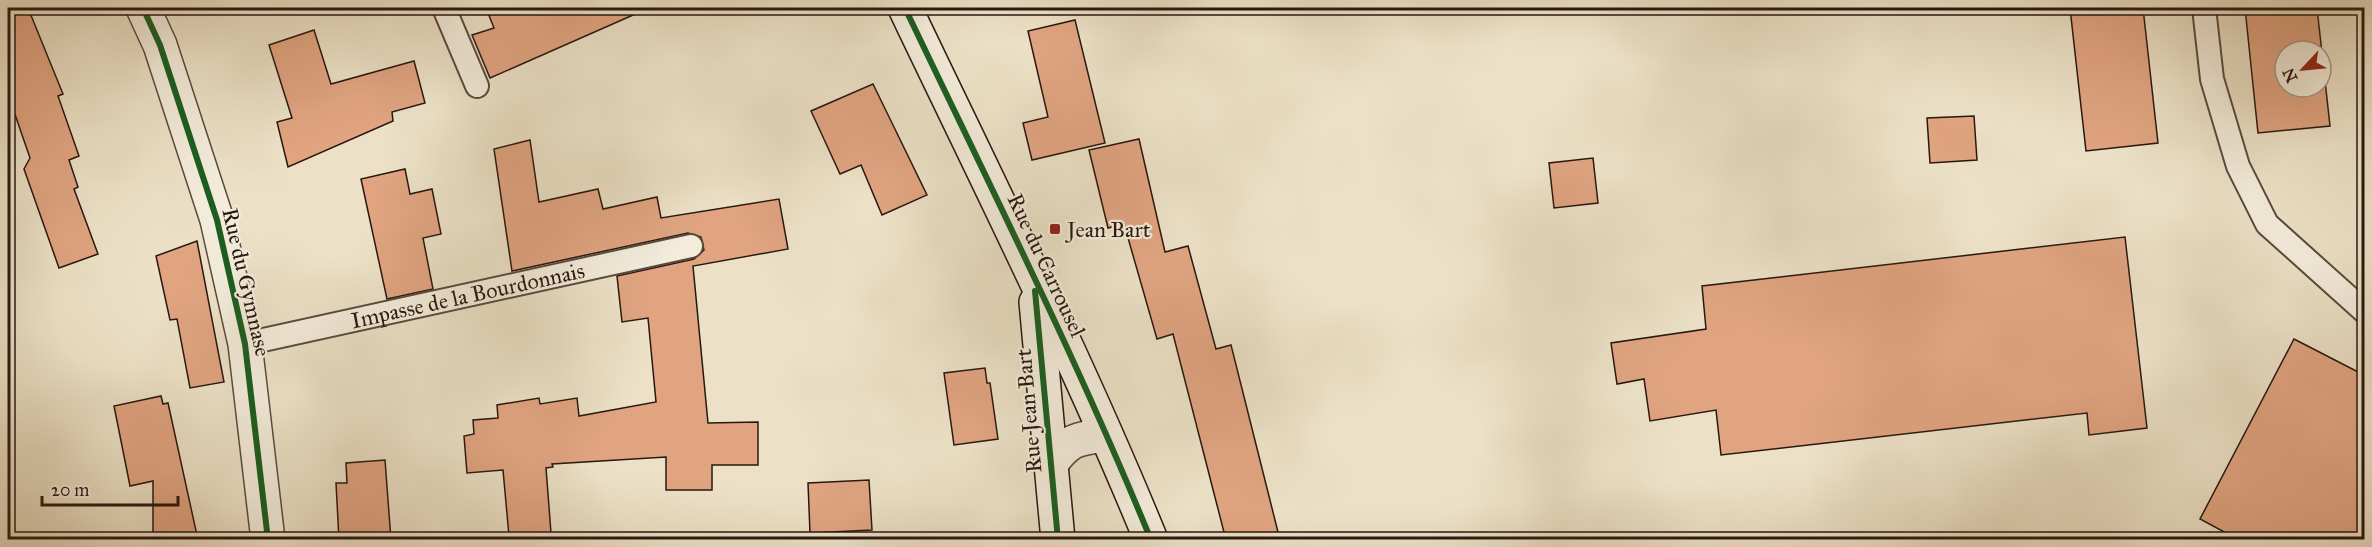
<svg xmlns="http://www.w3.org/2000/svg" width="2372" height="547" viewBox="0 0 2372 547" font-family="'IM FELL Great Primer',serif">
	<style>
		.building { fill: #e0a481; stroke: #281710; stroke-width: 1.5; fill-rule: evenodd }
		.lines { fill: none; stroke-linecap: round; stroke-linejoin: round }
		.lane-casing { stroke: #594a3e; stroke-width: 26 }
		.street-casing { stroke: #594a3e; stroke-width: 36 }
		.secondary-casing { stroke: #281710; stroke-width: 36 }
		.lane { stroke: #f3ecdb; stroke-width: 22 }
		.street { stroke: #f3ecdb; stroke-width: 33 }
		.secondary { stroke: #f3ecdb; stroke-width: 33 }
		.cycleway-casing { stroke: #f3ecdb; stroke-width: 10 }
		.cycleway { stroke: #1b5e20; stroke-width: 6 }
		.poi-dot { fill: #8f2418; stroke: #f3ecdb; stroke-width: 2 }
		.labels { text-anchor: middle; stroke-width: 4.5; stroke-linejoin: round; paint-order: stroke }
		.poi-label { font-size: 22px; fill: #281710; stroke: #f3ecdb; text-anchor: start }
		.street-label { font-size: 22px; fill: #281710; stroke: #f3ecdb }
	</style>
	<rect width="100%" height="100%" fill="#ece1c7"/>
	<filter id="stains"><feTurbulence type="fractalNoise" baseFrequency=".00333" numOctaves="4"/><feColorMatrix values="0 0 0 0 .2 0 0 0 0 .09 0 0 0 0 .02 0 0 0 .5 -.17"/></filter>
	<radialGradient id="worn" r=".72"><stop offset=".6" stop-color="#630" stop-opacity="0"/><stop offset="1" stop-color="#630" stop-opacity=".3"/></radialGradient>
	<g class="building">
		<polygon points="8,8 28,8 63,94 58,96 79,156 69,160 78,187 74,189 98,254 59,268 24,169 30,158 8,94"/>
		<polygon points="486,8 649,8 490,78 472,35 494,28"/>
		<polygon points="2070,8 2143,8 2158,143 2086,151"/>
		<path d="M2245 8H2317L2330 126 2258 133ZM2285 51H2321V87H2285Z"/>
		<polygon points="1075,20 1105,143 1032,160 1023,123 1048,117 1028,31"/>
		<polygon points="314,30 331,84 414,61 425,103 392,112 393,121 288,167 277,122 292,118 269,45"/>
		<polygon points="873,84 927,195 882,215 861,165 840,174 811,111"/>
		<polygon points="1974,116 1977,160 1930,163 1927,118"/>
		<polygon points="1139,139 1165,252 1188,246 1216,349 1231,345 1280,540 1226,540 1173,334 1157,339 1124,224 1108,228 1089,150"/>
		<polygon points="530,140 539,202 598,189 603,209 657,197 661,218 779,199 788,249 693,266 708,423 758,422 758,465 712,465 712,490 666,490 666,457 552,464 553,467 546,468 551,533 509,536 503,470 467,473 464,436 474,434 473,420 498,418 497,405 539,398 540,404 577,398 579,416 656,402 648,318 622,322 617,276 694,259 704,250 701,237 688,233 512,271 494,149"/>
		<polygon points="1593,158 1598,203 1554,208 1549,163"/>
		<polygon points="405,169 410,194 432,189 441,234 423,238 433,289 387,299 361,179"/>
		<polygon points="2125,237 2147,428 2089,435 2087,413 1721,455 1716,410 1650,421 1644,379 1617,384 1611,343 1706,329 1702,286"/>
		<polygon points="197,241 224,382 190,388 177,319 170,320 156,256"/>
		<polygon points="2294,339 2364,375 2364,540 2239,540 2200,519"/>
		<polygon points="985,368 987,383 990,383 998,439 954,445 944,373"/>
		<polygon points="161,396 163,404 168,403 198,540 153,540 153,481 130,486 114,406"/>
		<polygon points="385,460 391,540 339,540 336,483 347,483 346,463"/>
		<polygon points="869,480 872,530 810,533 808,483"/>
	</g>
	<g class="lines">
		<defs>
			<g id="lane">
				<polyline points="444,8 477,86"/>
				<polyline points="2204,8 2212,79 2238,166 2267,224 2364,311"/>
				<path id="s1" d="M245 344 691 246"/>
			</g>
			<g id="street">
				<polyline points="143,8 160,45 217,220 245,344 268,540"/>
				<path d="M1051 464C1069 439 1076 439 1106 435"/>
			</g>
			<g id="secondary">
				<path d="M905 8C989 184 1077 359 1151 540"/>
				<polyline points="1036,302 1058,540"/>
			</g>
		</defs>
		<use href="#lane" class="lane-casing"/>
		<use href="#street" class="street-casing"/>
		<use href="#secondary" class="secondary-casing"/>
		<use href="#lane" class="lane"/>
		<use href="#street" class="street"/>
		<use href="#secondary" class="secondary"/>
		<defs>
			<g id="cycleway">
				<polyline points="143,8 160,45 217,220 245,344 268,540"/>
				<path d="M905 8C989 184 1077 359 1151 540"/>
				<polyline points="1035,291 1058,540"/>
			</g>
		</defs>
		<use href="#cycleway" class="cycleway-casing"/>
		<use href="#cycleway" class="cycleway"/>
	</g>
	<rect class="poi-dot" x="1049" y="223" width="12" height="12" rx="3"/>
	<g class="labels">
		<g class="poi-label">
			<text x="1067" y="237">Jean Bart</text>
		</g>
		<g class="street-label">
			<text transform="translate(1047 265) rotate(65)" y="8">Rue du Carrousel</text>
			<text transform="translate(247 282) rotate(77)" y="8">Rue du Gymnase</text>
			<text dy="8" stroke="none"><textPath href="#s1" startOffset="228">Impasse de la Bourdonnais</textPath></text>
			<text transform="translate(1028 411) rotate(-95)" y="8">Rue Jean Bart</text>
		</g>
	</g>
	<rect width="2372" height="547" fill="none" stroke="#ece1c7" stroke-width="30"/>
	<rect x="9" y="9" width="2354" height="529" fill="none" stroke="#281710" stroke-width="3"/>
	<rect x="15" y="15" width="2342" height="517" fill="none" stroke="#281710" stroke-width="1.5"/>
	<g transform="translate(2303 69) rotate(244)"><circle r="28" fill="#f3ecdb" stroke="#a2978a" stroke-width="1.5"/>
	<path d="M0-4.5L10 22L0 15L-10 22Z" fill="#8f2418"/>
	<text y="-9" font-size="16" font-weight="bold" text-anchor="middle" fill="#281710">N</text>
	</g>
	<path d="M42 496v9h136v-9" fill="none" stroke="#281710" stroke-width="3"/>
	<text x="51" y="496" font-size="18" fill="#281710" stroke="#f3ecdb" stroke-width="4.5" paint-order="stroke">20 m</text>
	<rect width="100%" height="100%" filter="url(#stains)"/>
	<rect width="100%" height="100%" fill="url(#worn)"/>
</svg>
